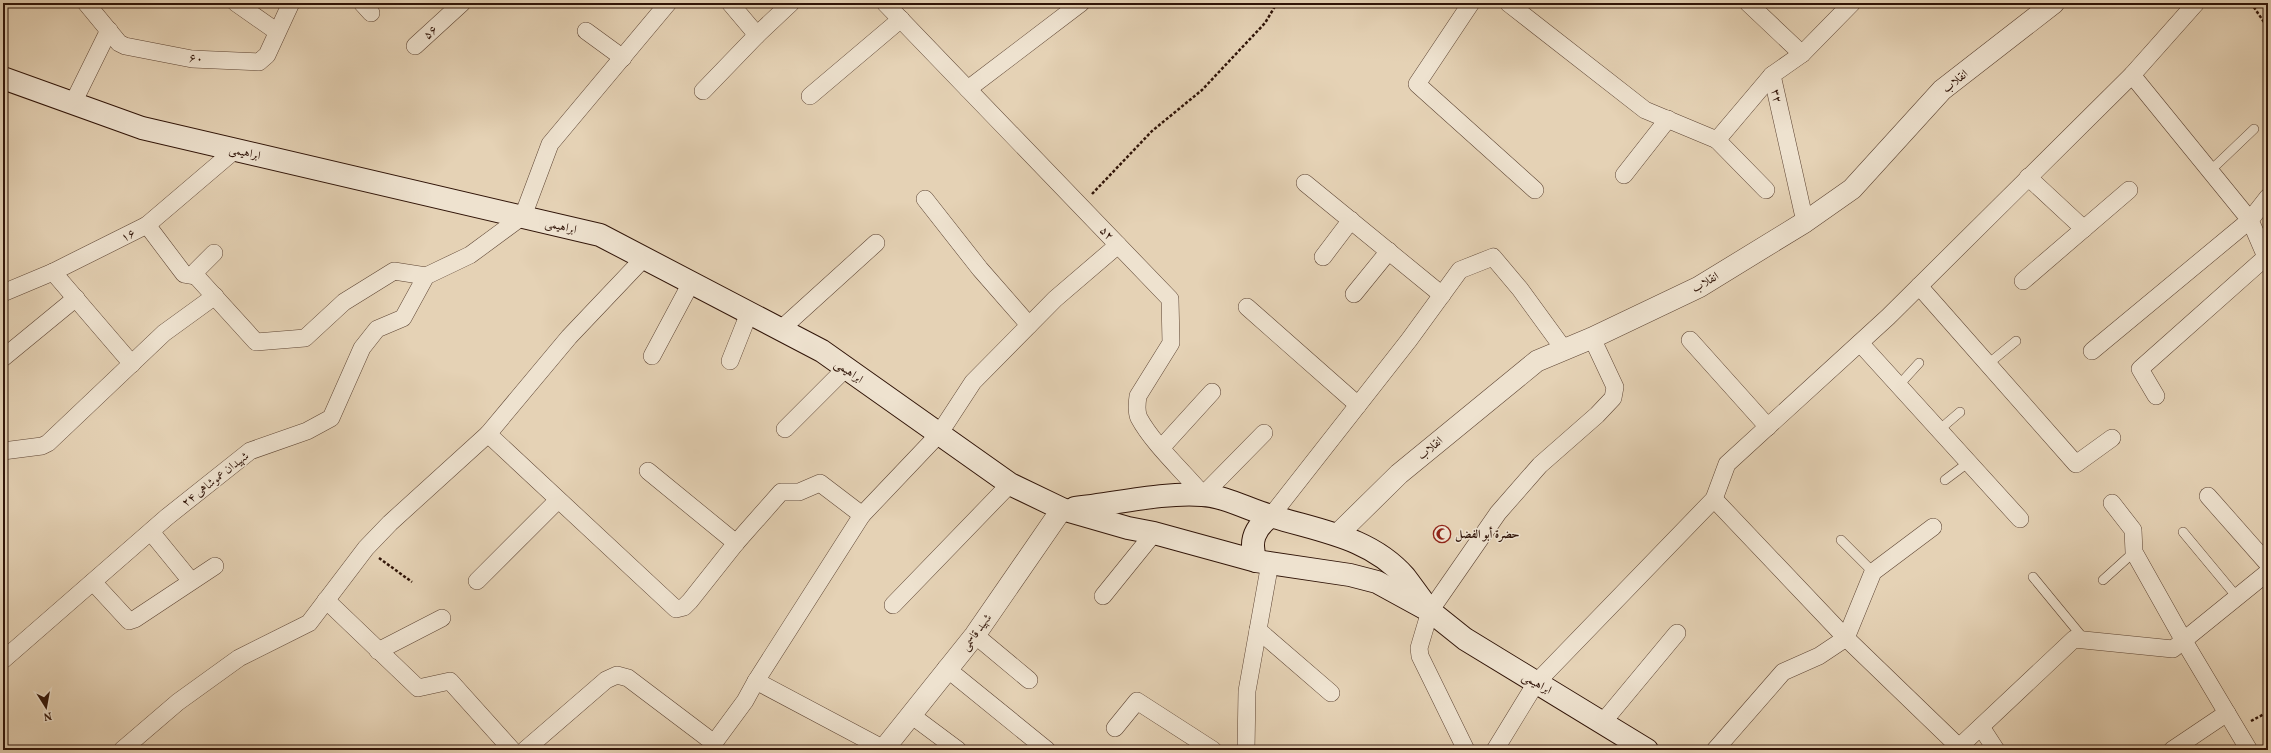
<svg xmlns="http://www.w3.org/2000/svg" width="2271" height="753" viewBox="0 0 2271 753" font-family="Vollkorn,Amiri,serif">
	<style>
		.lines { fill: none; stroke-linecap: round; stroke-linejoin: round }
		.service-casing { stroke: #5d4433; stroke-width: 10 }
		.minor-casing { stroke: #5d4433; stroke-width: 18 }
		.tertiary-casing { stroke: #5d4433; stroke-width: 22 }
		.secondary-casing { stroke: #301408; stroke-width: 24 }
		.path { stroke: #301408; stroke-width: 2.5; stroke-dasharray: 3 2; stroke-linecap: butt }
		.service { stroke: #eee2cf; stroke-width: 9 }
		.minor { stroke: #eee2cf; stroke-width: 17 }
		.tertiary { stroke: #eee2cf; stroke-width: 21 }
		.secondary { stroke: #eee2cf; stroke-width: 22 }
		.labels { text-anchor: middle; stroke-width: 3; stroke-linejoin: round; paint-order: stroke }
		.street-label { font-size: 12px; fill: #301408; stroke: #eee2cf }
		.poi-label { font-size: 12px; font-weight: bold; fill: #301408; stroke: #eee2cf; text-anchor: start }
	</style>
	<rect width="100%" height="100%" fill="#e5d2b5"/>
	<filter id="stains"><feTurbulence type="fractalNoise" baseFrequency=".005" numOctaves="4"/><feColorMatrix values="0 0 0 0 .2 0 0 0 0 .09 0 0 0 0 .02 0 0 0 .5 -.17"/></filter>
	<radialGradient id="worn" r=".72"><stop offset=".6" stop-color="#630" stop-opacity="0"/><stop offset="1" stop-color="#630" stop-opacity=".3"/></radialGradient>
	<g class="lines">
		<defs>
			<g id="service">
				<polyline points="2210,171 2254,129"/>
				<polyline points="1988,364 2016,341"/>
				<polyline points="1899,385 1919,363"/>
				<polyline points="1939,430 1960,412"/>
				<polyline points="1945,480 1969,462"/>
				<polyline points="2183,532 2237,597"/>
				<polyline points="1841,540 1873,572"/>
				<polyline points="2033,577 2084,639"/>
				<polyline points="2103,580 2134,552"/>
			</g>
			<g id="minor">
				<polyline points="86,3 119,43 125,46 192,59 259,62 267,55 291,3"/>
				<polyline points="236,3 276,31"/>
				<polyline points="362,3 371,13"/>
				<polyline points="730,3 757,35"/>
				<path d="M885 3 1170 299 1171 343 1138 396C1137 403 1136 412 1139 418 1153 444 1184 472 1203 495L1264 433"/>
				<polyline points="1471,3 1417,84 1535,190"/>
				<polyline points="1508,3 1645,110 1717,140 1772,75"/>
				<polyline points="1748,3 1802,54"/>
				<polyline points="586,31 623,58"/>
				<polyline points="415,46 462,3"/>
				<polyline points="968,89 1081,3"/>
				<polyline points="703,91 757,35 791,3"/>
				<polyline points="810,96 901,19"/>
				<polyline points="73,103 109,30"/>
				<polyline points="1717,140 1766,190"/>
				<polyline points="1624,175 1668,119"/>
				<polyline points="2028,177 2084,229"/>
				<polyline points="1305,183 1442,295"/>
				<polyline points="925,199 980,269 1029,325"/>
				<polyline points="1805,222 1772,75 1802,54 1852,3"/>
				<polyline points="147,225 184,274 196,276"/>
				<polyline points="214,253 196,271 196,276 256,342 305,338 344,302 394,271 426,276"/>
				<polyline points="1323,257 1351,220"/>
				<polyline points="53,272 132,364"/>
				<polyline points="2023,281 2129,190"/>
				<polyline points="1919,286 2076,464 2112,438"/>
				<polyline points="3,293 53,272 147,225 235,150"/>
				<polyline points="1354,294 1389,251"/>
				<polyline points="1247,307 1358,405"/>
				<polyline points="780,330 876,243"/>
				<polyline points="1690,340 1768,427"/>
				<polyline points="1860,343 2020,519"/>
				<polyline points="2092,351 2250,220 2132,75"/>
				<polyline points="652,356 691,283"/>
				<polyline points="3,358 76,298"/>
				<polyline points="730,361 749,313"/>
				<polyline points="2156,396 2140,369 2266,257 2250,220 2268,197"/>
				<polyline points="785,429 846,368"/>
				<polyline points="488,434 676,609 684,607 690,601 736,543 781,492 799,492 820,483 862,515"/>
				<polyline points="1162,447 1212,392"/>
				<polyline points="3,451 42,446 48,443 164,333 215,296"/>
				<polyline points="648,471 736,543"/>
				<polyline points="2208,496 2268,564"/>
				<polyline points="1714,499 1846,638 1959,747"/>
				<polyline points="2112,503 2133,530 2134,552 2184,641 2249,750"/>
				<polyline points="1271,516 1409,340 1460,270 1493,257 1520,289 1563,348"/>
				<polyline points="151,532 191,581"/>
				<polyline points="477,581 558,500"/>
				<polyline points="93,582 129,621 135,619 215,566"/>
				<polyline points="1103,596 1154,533"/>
				<polyline points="326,600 418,688 450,681 512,750"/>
				<polyline points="893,605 1010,484"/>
				<polyline points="1258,630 1331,693"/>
				<polyline points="975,635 1029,680"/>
				<polyline points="378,651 442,618"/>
				<polyline points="3,660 167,517 250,451 307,431 331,418 362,348 377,329 403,318 426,276 470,255 523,216 550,144 668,3"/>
				<polyline points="946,668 1047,750"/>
				<polyline points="756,681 884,749"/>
				<polyline points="911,715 958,750"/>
				<polyline points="1603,722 1677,633"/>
				<polyline points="1981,727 1996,750"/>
				<polyline points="1115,728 1137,701 1213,750"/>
				<polyline points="122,750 178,702 239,658 309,623 366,548 390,523 488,434 569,337 644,258"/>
				<polyline points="525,750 606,680 617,675 628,678 714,743"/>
				<polyline points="711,750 714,743 745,701 756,681 862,515 939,434 973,382 1055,299 1118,245"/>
				<polyline points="1246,750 1247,691 1270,563"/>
				<polyline points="1466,750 1420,656 1419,648 1430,611 1498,513 1540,465 1597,415 1613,398 1615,387 1592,338"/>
				<polyline points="1495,750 1536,683 1714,499 1727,464 1888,317 2132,75 2196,3"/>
				<polyline points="1715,750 1783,672 1819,656 1846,638 1873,572 1933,527"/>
				<polyline points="1956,750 2074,639 2173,649 2268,572"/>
				<polyline points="2172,750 2227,713"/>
			</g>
			<g id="tertiary">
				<polyline points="1338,534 1399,474 1537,361 1592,338 1699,287 1805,222 1852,189 1942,90 2054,3"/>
				<polyline points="883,750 975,635 1062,509"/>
			</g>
			<g id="secondary">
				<polyline points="3,78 142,128 600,235 822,351 1010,484 1062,509 1128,528 1154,533 1256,561 1350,575 1377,582 1430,611 1465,639 1647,750"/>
				<path d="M1075 508C1115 504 1163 492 1202 495 1225 496 1249 510 1271 516 1319 531 1370 537 1405 577 1412 586 1418 595 1425 604"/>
				<path d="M1256 561C1249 542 1254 528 1271 516"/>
			</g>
		</defs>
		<use href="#service" class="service-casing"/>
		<use href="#minor" class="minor-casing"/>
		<use href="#tertiary" class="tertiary-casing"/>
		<use href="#secondary" class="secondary-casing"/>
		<g class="path">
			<polyline points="2251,3 2268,28"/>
			<polyline points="1092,194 1152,131 1202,90 1265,23 1277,3"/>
			<polyline points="379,558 412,582"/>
			<polyline points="2251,721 2268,712"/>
		</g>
		<use href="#service" class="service"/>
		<use href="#minor" class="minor"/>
		<use href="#tertiary" class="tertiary"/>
		<use href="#secondary" class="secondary"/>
	</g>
	<defs>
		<symbol id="mosque-ring" viewBox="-11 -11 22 22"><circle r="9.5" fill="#eee2cf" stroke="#8f2418" stroke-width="1.5"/><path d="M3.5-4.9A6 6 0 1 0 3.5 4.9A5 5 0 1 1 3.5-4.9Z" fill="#8f2418"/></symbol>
	</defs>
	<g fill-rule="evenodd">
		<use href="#mosque-ring" x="1432" y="524" width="20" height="20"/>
	</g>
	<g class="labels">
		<g class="street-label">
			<text transform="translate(430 32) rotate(-42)" y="4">۵۶</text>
			<text transform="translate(196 58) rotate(5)" y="4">۶۰</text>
			<text transform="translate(1955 81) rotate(-39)" y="4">انقلاب</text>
			<text transform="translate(1777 96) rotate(78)" y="4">۳۲</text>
			<text transform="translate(245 152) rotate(13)" y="4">ابراهیمی</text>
			<text transform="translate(561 226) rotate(14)" y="4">ابراهیمی</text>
			<text transform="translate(1107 233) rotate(46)" y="4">۵۲</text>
			<text transform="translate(128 235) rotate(-27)" y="4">۱۶</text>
			<text transform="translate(1705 282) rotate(-30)" y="4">انقلاب</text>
			<text transform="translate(849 371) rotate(35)" y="4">ابراهیمی</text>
			<text transform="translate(1430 448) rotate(-40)" y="4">انقلاب</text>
			<text transform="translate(215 479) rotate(-38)" y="4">۲۴ شهیدان عموشاهی</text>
			<text transform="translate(976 632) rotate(-53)" y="4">شهید قاسمی</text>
			<text transform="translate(1537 683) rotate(30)" y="4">ابراهیمی</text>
		</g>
		<g class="poi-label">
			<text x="1455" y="538">حضرة أبو الفضل</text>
		</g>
	</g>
	<rect width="2271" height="753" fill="none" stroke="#e5d2b5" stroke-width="16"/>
	<rect x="4" y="4" width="2263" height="745" fill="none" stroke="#301408" stroke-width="2"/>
	<rect x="8" y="8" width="2255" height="737" fill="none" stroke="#301408"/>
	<g transform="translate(46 707) rotate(169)" stroke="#eee2cf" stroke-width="3" paint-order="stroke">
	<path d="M0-3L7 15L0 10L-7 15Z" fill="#301408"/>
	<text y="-6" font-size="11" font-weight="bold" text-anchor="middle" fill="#301408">N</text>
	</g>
	<rect width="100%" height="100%" filter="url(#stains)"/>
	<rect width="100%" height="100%" fill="url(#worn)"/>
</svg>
